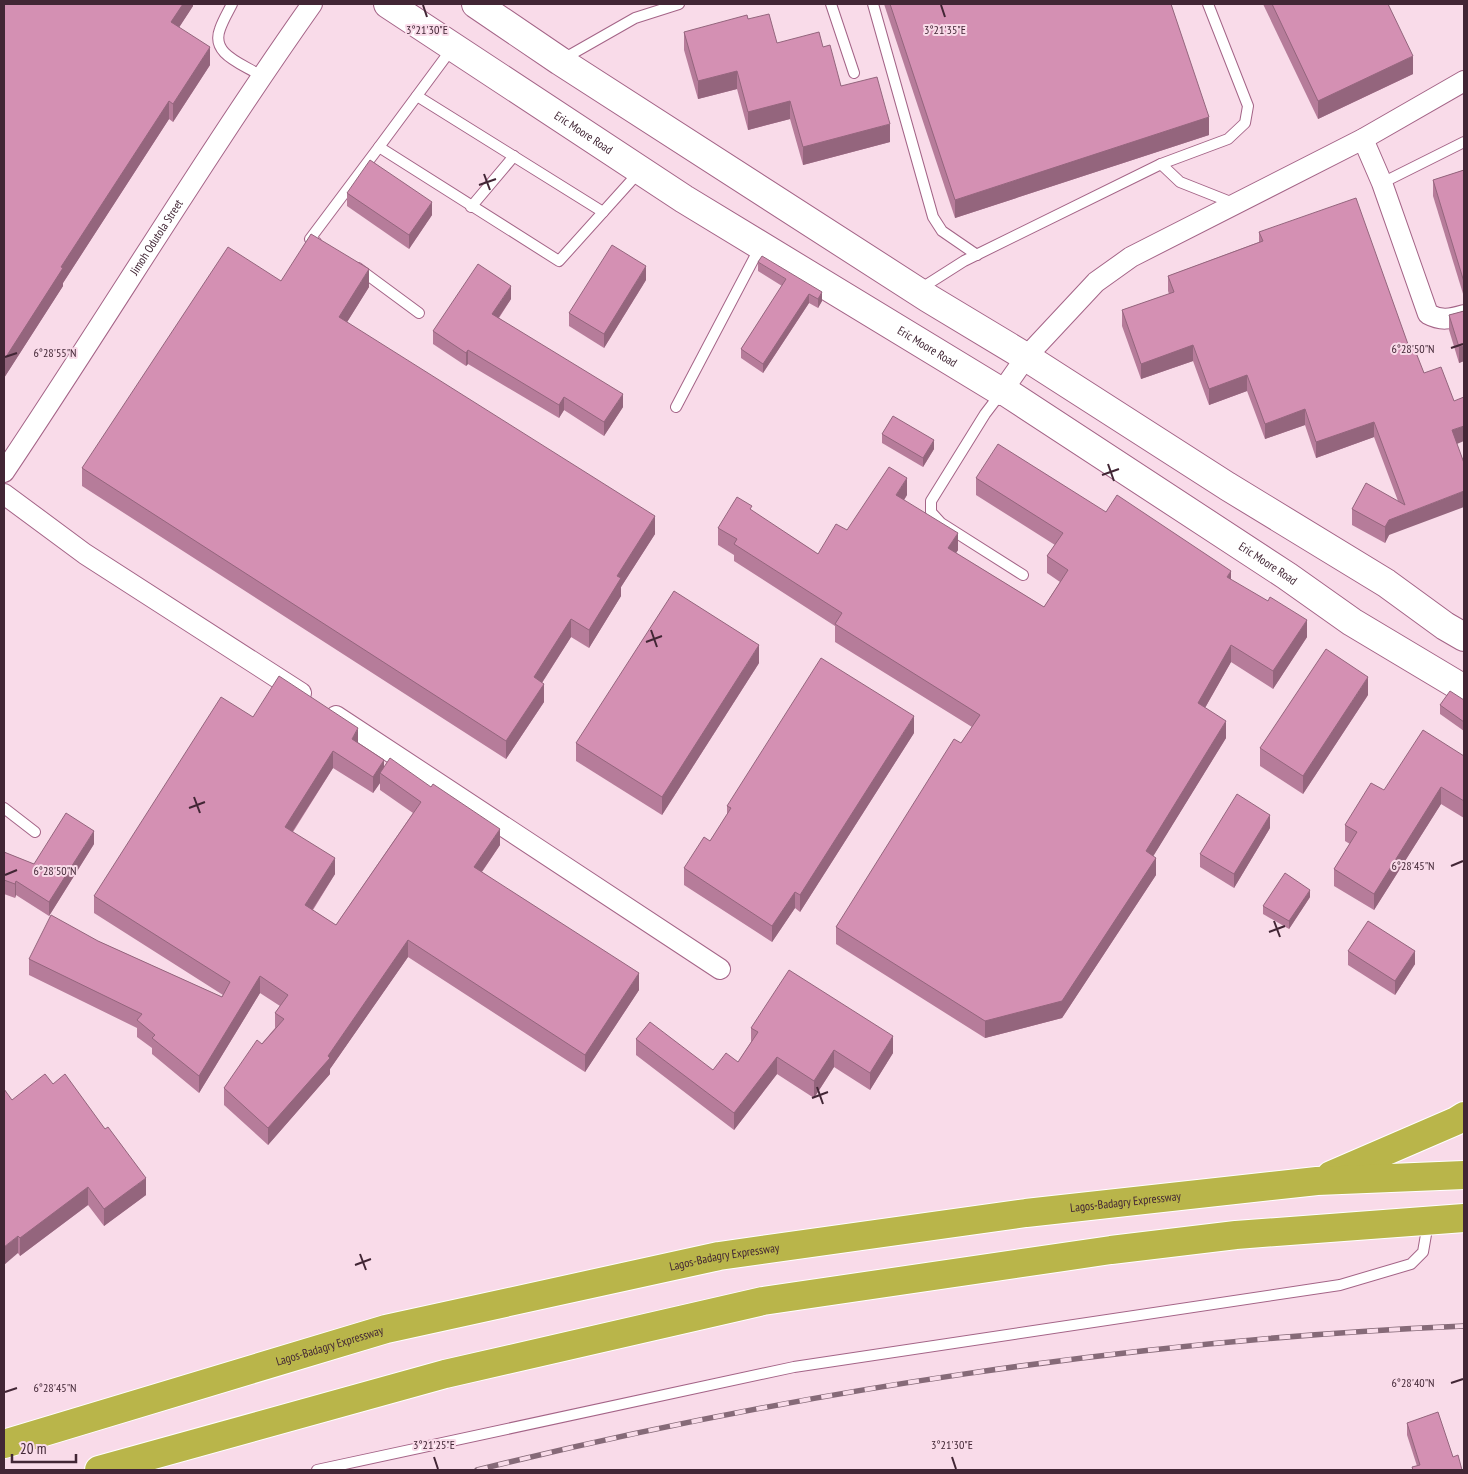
<svg xmlns="http://www.w3.org/2000/svg" width="1468" height="1474" viewBox="0 0 1468 1474" font-family="'PT Sans Narrow',sans-serif">
	<style>
		.lines { fill: none; stroke-linecap: round; stroke-linejoin: round }
		.lane-casing { stroke: #a46487; stroke-width: 12 }
		.street-casing { stroke: #a46487; stroke-width: 22 }
		.secondary-casing { stroke: #a46487; stroke-width: 30 }
		.highway-casing { stroke: #fff; stroke-width: 30 }
		.lane { stroke: #fff; stroke-width: 10 }
		.street { stroke: #fff; stroke-width: 20 }
		.secondary { stroke: #fff; stroke-width: 28 }
		.highway { stroke: #b9b54a; stroke-width: 28 }
		.rail-casing { stroke: #866a78; stroke-width: 5.5 }
		.rail { stroke: #f9dbe9; stroke-width: 4; stroke-dasharray: 11; stroke-linecap: butt }
		.wall { fill: #b67c9a; fill-rule: evenodd }
		.shaded-wall { fill: #94657d }
		.building { fill: #d490b3; stroke: #94657d }
		.ticks { fill: none; stroke: #422635; stroke-width: 2 }
		.labels { text-anchor: middle; stroke-width: 4; stroke-linejoin: round; paint-order: stroke }
		.street-label { font-size: 12px; fill: #422635; stroke: #f9dbe9 }
		.ticks-label { font-size: 12px; text-anchor: middle; fill: #422635; stroke: #f9dbe9; stroke-width: 4; stroke-linejoin: round; paint-order: stroke }
	</style>
	<rect width="100%" height="100%" fill="#f9dbe9"/>
	<g class="lines">
		<defs>
			<g id="lane">
				<path d="M232 4C228 12 223 20 220 29 210 55 244 64 261 76"/>
				<polyline points="831,4 854,73"/>
				<polyline points="873,4 933,217 942,231 977,255"/>
				<polyline points="453,47 379,147 559,261 640,171"/>
				<polyline points="563,59 635,18 679,4"/>
				<polyline points="417,96 603,212"/>
				<polyline points="1161,164 1180,182 1233,203"/>
				<polyline points="1382,183 1464,142"/>
				<polyline points="471,207 514,156"/>
				<polyline points="316,242 310,239 379,147"/>
				<polyline points="358,268 419,313"/>
				<polyline points="920,289 964,261 1161,164 1228,139 1245,123 1248,106 1208,4"/>
				<polyline points="1001,393 985,414 931,501 931,512 941,523 1023,575"/>
				<polyline points="676,407 760,247"/>
				<polyline points="4,808 35,832"/>
				<polyline points="317,1470 794,1367 1340,1285 1411,1264 1423,1252 1428,1223"/>
			</g>
			<g id="street">
				<path d="M1363 139 1382 183 1428 314C1441 321 1450 319 1464 315"/>
				<polyline points="1003,390 1026,357 1096,282 1131,257 1363,139 1464,81"/>
				<path id="s1" d="M4 472C108 317 204 157 312 4"/>
				<polyline points="4,494 85,554 301,693"/>
				<polyline points="336,716 720,969"/>
			</g>
			<g id="secondary">
				<path id="s2" d="M388 4 684 199 1000 391 1003 390 1287 576 1352 622 1464 689"/>
				<polyline points="476,4 560,61 928,298 1026,357 1227,486 1386,583 1445,626 1464,637"/>
			</g>
			<g id="highway">
				<polyline points="1331,1175 1456,1121 1464,1116"/>
				<path id="s3" d="M4 1444 386 1329 719 1256 1026 1213 1317 1181 1464 1175"/>
				<polyline points="99,1470 445,1374 763,1301 1111,1250 1236,1235 1464,1218"/>
			</g>
		</defs>
		<use href="#lane" class="lane-casing"/>
		<use href="#street" class="street-casing"/>
		<use href="#secondary" class="secondary-casing"/>
		<use href="#highway" class="highway-casing"/>
		<use href="#lane" class="lane"/>
		<use href="#street" class="street"/>
		<use href="#secondary" class="secondary"/>
		<use href="#highway" class="highway"/>
		<defs>
			<path id="rail" d="M477 1470C796 1391 1135 1340 1464 1326"/>
		</defs>
		<use href="#rail" class="rail-casing"/>
		<use href="#rail" class="rail"/>
	</g>
	<g class="wall">
		<polygon points="4,4 193,4 193,6 179,27 210,65 173,122 169,119 63,283 63,286 4,378"/>
		<polygon points="884,4 1171,4 1209,135 955,218"/>
		<polygon points="1263,4 1388,4 1413,74 1318,119"/>
		<polygon points="748,19 777,43 823,47 841,86 890,142 803,165 790,119 748,130 737,89 698,99 684,50 684,32"/>
		<polygon points="1464,170 1464,297 1433,196 1433,180"/>
		<polygon points="347,193 432,215 409,249 347,206"/>
		<polygon points="1259,232 1409,347 1424,373 1457,444 1389,535 1385,543 1352,525 1352,509 1398,501 1374,437 1316,458 1305,425 1265,439 1247,391 1209,405 1193,361 1141,379 1122,326 1122,310 1169,294 1168,291 1168,276 1259,242"/>
		<polygon points="758,262 822,301 818,308 809,303 763,373 741,358 741,349 782,286 758,271"/>
		<polygon points="646,280 604,348 569,326 569,313"/>
		<polygon points="281,281 369,287 347,322 655,534 621,587 621,596 589,648 571,637 542,683 544,702 506,759 82,486 82,468"/>
		<polygon points="511,299 499,318 623,407 604,436 564,410 559,418 468,364 466,366 433,344 433,331"/>
		<polygon points="1464,311 1464,361 1459,363 1449,330 1449,315"/>
		<polygon points="882,434 934,449 923,467 882,443"/>
		<polygon points="976,478 1106,512 1231,580 1307,637 1273,689 1231,662 1205,708 1226,738 1153,856 1156,875 1062,1018 985,1038 836,944 836,927 972,727 835,642 835,626 734,561 734,555 718,545 718,528 752,511 818,554 847,530 907,495 904,500 958,550 956,553 1044,607 1060,582 1047,573 1047,556 1055,545 976,495"/>
		<polygon points="759,663 662,815 576,761 576,743"/>
		<polygon points="1368,695 1303,794 1260,766 1260,748"/>
		<polygon points="1464,700 1464,731 1440,714 1440,705"/>
		<path d="M253 717 358 744 384 767 500 845 482 872 639 990 585 1072 408 957 330 1069V1074L268 1145 224 1105V1088L275 1028V1013L280 1006 260 993 199 1093 152 1054V1048L137 1037V1028L29 975V959L98 941 222 997 223 995 94 913V896ZM333 768 373 793 380 783V790L413 813 336 925 313 910 335 874 293 832Z"/>
		<polygon points="914,733 800,912 795,908 772,942 684,885 684,868 710,841 727,815 727,806"/>
		<polygon points="1464,756 1464,818 1441,804 1374,910 1334,886 1334,869 1350,844 1345,841 1345,825 1384,790"/>
		<polygon points="1270,828 1234,888 1200,867 1200,854"/>
		<polygon points="94,844 49,916 16,895 15,898 4,894 4,852 34,864"/>
		<polygon points="1310,897 1289,929 1263,914 1263,906"/>
		<polygon points="1348,951 1415,964 1395,995 1348,965"/>
		<polygon points="751,1028 893,1053 870,1090 834,1067 814,1098 777,1074 734,1130 636,1055 636,1039 713,1070 738,1062 751,1042"/>
		<polygon points="12,1100 146,1195 104,1226 88,1205 20,1256 18,1253"/>
		<polygon points="1407,1423 1453,1457 1462,1470 1412,1470 1412,1467 1417,1466 1407,1435"/>
	</g>
	<g class="shaded-wall">
		<polygon points="183,4 193,4 193,6 171,40 171,22"/>
		<polygon points="210,47 210,65 173,122 173,104"/>
		<polygon points="1413,56 1413,74 1318,119 1318,101"/>
		<polygon points="737,71 737,89 698,99 698,81"/>
		<polygon points="169,101 169,119 63,283 63,286 4,378 4,360 61,267"/>
		<polygon points="790,101 790,119 748,130 748,112"/>
		<polygon points="1209,117 1209,135 955,218 955,200"/>
		<polygon points="890,124 890,142 803,165 803,147"/>
		<polygon points="432,202 432,215 409,249 409,235"/>
		<polygon points="646,266 646,280 604,348 604,334"/>
		<polygon points="369,269 369,287 339,335 339,317"/>
		<polygon points="511,286 511,299 492,327 492,314"/>
		<polygon points="822,292 822,301 818,308 818,299"/>
		<polygon points="809,294 809,303 763,373 763,364"/>
		<polygon points="1193,345 1193,361 1141,379 1141,364"/>
		<polygon points="1464,346 1464,361 1459,363 1459,347"/>
		<polygon points="468,350 468,364 466,366 466,353"/>
		<polygon points="1247,375 1247,391 1209,405 1209,389"/>
		<polygon points="623,394 623,407 604,436 604,422"/>
		<polygon points="564,397 564,410 559,418 559,405"/>
		<polygon points="1305,409 1305,425 1265,439 1265,424"/>
		<polygon points="1374,422 1374,437 1316,458 1316,442"/>
		<polygon points="1464,426 1464,441 1452,446 1452,430"/>
		<polygon points="934,440 934,449 923,467 923,458"/>
		<polygon points="907,478 907,495 896,512 896,495"/>
		<polygon points="1464,491 1464,507 1389,535 1385,543 1385,527 1389,520"/>
		<polygon points="655,516 655,534 621,587 621,596 589,648 589,630 617,576"/>
		<polygon points="958,533 958,550 948,565 948,548"/>
		<polygon points="1231,571 1231,588 1227,577"/>
		<polygon points="571,619 571,637 534,695 534,677"/>
		<polygon points="1307,620 1307,637 1273,689 1273,671"/>
		<polygon points="759,645 759,663 662,815 662,797"/>
		<polygon points="1231,645 1231,662 1198,720 1198,703"/>
		<polygon points="1368,677 1368,695 1303,794 1303,776"/>
		<polygon points="544,684 544,702 506,759 506,741"/>
		<polygon points="914,716 914,733 800,912 800,895"/>
		<polygon points="1226,721 1226,738 1146,868 1146,851"/>
		<polygon points="358,728 358,745 352,739"/>
		<polygon points="333,751 333,768 285,843 285,827"/>
		<polygon points="384,760 384,776 380,773 380,783 373,793 373,777"/>
		<polygon points="1441,787 1441,804 1374,910 1374,894"/>
		<polygon points="1270,815 1270,828 1234,888 1234,874"/>
		<polygon points="500,829 500,845 474,883 474,867"/>
		<polygon points="94,831 94,844 49,916 49,902"/>
		<polygon points="335,858 335,874 305,921 305,905"/>
		<polygon points="1156,858 1156,875 1062,1018 985,1038 985,1021"/>
		<polygon points="16,881 16,895 15,898 15,884"/>
		<polygon points="1310,890 1310,897 1289,929 1289,921"/>
		<polygon points="795,892 795,908 772,942 772,926"/>
		<polygon points="408,940 408,957 330,1069 330,1074 268,1145 268,1128 328,1056"/>
		<polygon points="1415,951 1415,964 1395,995 1395,981"/>
		<polygon points="639,973 639,990 585,1072 585,1055"/>
		<polygon points="260,976 260,993 199,1093 199,1076"/>
		<polygon points="893,1036 893,1053 870,1090 870,1073"/>
		<polygon points="834,1050 834,1067 814,1098 814,1081"/>
		<polygon points="777,1057 777,1074 734,1130 734,1113"/>
		<polygon points="146,1178 146,1195 104,1226 104,1209"/>
		<polygon points="88,1187 88,1205 20,1256 20,1238"/>
		<polygon points="18,1236 18,1253 4,1265 4,1247"/>
	</g>
	<g class="building">
		<polygon points="4,4 183,4 171,22 210,47 173,104 169,101 61,267 63,268 4,360"/>
		<polygon points="890,4 1171,4 1209,117 955,200"/>
		<polygon points="1272,4 1388,4 1413,56 1318,101"/>
		<polygon points="769,14 777,43 819,32 823,47 830,45 841,86 877,77 890,124 803,147 790,101 748,112 737,71 698,81 684,32 747,15 748,19"/>
		<polygon points="370,160 432,202 409,235 347,193"/>
		<polygon points="1464,170 1464,282 1433,180"/>
		<polygon points="1356,198 1409,347 1413,345 1424,373 1441,367 1454,401 1464,397 1464,426 1452,430 1464,463 1464,491 1389,520 1385,527 1352,509 1366,483 1405,505 1374,422 1316,442 1305,409 1265,424 1247,375 1209,389 1193,345 1141,364 1122,310 1174,292 1168,276 1263,241 1259,232"/>
		<polygon points="311,234 369,269 339,317 655,516 617,576 621,578 589,630 571,619 534,677 544,684 506,741 82,468 228,247 281,281"/>
		<polygon points="612,245 646,266 604,334 569,313"/>
		<polygon points="762,256 822,292 818,299 809,294 763,364 741,349 786,279 758,262"/>
		<polygon points="478,264 511,286 492,314 623,394 604,422 564,397 559,405 468,350 466,353 433,331"/>
		<polygon points="1464,311 1464,346 1459,347 1449,315"/>
		<polygon points="893,416 934,440 923,458 882,434"/>
		<polygon points="998,444 1106,512 1117,495 1231,571 1227,577 1268,601 1270,597 1307,620 1273,671 1231,645 1198,703 1226,721 1146,851 1156,858 1062,1001 985,1021 836,927 954,739 961,743 980,715 835,624 842,613 734,544 737,539 718,528 737,497 752,506 750,509 818,554 836,524 847,530 889,467 907,478 896,495 958,533 948,548 1044,607 1068,570 1047,556 1063,533 976,478"/>
		<polygon points="674,591 759,645 662,797 576,743"/>
		<polygon points="1326,649 1368,677 1303,776 1260,748"/>
		<polygon points="821,658 914,716 800,895 795,892 772,926 684,868 704,837 710,841 731,808 727,806"/>
		<polygon points="279,676 358,728 352,739 384,760 373,777 333,751 285,827 335,858 305,905 336,925 421,802 380,773 390,758 431,787 433,784 500,829 474,867 639,973 585,1055 408,940 328,1056 330,1058 268,1128 224,1088 257,1040 262,1044 284,1019 275,1013 288,995 260,976 199,1076 152,1038 155,1035 137,1020 142,1014 29,959 51,915 98,941 222,997 230,982 94,896 221,697 253,717"/>
		<polygon points="1450,691 1464,700 1464,722 1440,705"/>
		<polygon points="1423,730 1464,756 1464,801 1441,787 1374,894 1334,869 1357,832 1345,825 1371,783 1384,790"/>
		<polygon points="1237,794 1270,815 1234,874 1200,854"/>
		<polygon points="66,813 94,831 49,902 16,881 15,884 4,880 4,852 34,864"/>
		<polygon points="1285,873 1310,890 1289,921 1263,906"/>
		<polygon points="1368,921 1415,951 1395,981 1348,951"/>
		<polygon points="789,970 893,1036 870,1073 834,1050 814,1081 777,1057 734,1113 636,1039 650,1022 713,1070 726,1053 738,1062 758,1032 751,1028"/>
		<polygon points="45,1074 53,1084 65,1074 105,1129 108,1127 146,1178 104,1209 88,1187 20,1238 18,1236 4,1247 4,1089 12,1100"/>
		<polygon points="1438,1412 1453,1457 1458,1455 1462,1470 1413,1470 1412,1467 1420,1465 1407,1423"/>
	</g>
	<path class="ticks" d="M423 5 427 17M941 5 945 17M484 174 490 190M479 185 496 179M1451 348 1463 344M5 357 17 353M1108 464 1114 481M1102 475 1119 469M651 630 657 647M646 642 662 636M194 797 200 813M189 808 205 802M1451 866 1463 861M5 875 17 870M1274 921 1280 937M1269 932 1285 926M817 1087 823 1104M812 1098 828 1092M360 1254 366 1270M355 1265 371 1259M1451 1383 1463 1379M5 1392 17 1388M434 1457 438 1469M952 1457 956 1469"/>
	<g class="labels">
		<g class="street-label">
			<text dy="4" stroke="none"><textPath href="#s2" startOffset="234">Eric Moore Road</textPath></text>
			<text dy="4" stroke="none"><textPath href="#s1" startOffset="280">Jimoh Odutola Street</textPath></text>
			<text dy="4" stroke="none"><textPath href="#s2" startOffset="639">Eric Moore Road</textPath></text>
			<text dy="4" stroke="none"><textPath href="#s2" startOffset="1044">Eric Moore Road</textPath></text>
			<text dy="4" stroke="none"><textPath href="#s3" startOffset="1150">Lagos-Badagry Expressway</textPath></text>
			<text dy="4" stroke="none"><textPath href="#s3" startOffset="745">Lagos-Badagry Expressway</textPath></text>
			<text dy="4" stroke="none"><textPath href="#s3" startOffset="340">Lagos-Badagry Expressway</textPath></text>
		</g>
	</g>
	<g class="ticks-label">
		<text x="427" y="34">3°21'30"E</text>
		<text x="945" y="34">3°21'35"E</text>
		<text x="1413" y="353">6°28'50"N</text>
		<text x="55" y="357">6°28'55"N</text>
		<text x="1413" y="870">6°28'45"N</text>
		<text x="55" y="875">6°28'50"N</text>
		<text x="1413" y="1387">6°28'40"N</text>
		<text x="55" y="1392">6°28'45"N</text>
		<text x="434" y="1449">3°21'25"E</text>
		<text x="952" y="1449">3°21'30"E</text>
	</g>
	<rect width="1468" height="1474" fill="none" stroke="#422635" stroke-width="10"/>
	<path d="M12 1454v8h64v-8" fill="none" stroke="#422635" stroke-width="2.5"/>
	<text x="20" y="1454" font-size="15" fill="#422635" stroke="#f9dbe9" stroke-width="4" paint-order="stroke">20 m</text>
</svg>
